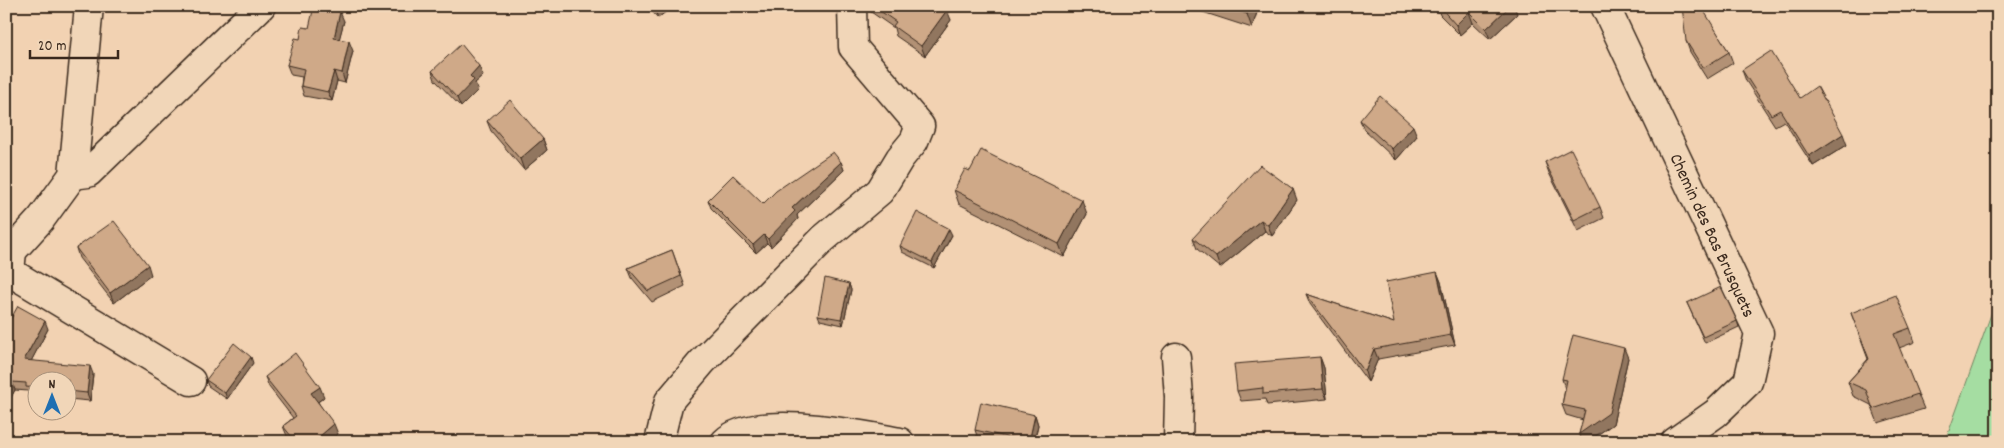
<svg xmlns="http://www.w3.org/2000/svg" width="2004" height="448" viewBox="0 0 2004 448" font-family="Dekko,sans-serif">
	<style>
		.green { fill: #a5dda2; stroke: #708460 }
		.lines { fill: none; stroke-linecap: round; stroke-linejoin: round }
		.minor-casing { stroke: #3b2a1e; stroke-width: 31 }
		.minor { stroke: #f1d6b8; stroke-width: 28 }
		.wall { fill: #b29175; stroke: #3b2a1e }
		.shaded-wall { fill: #91765f; stroke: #3b2a1e }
		.building { fill: #cfa988; stroke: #3b2a1e }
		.labels { text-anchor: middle; stroke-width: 4.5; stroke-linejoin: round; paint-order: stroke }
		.street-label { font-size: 18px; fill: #3b2a1e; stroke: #f1d6b8 }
	</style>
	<rect width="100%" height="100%" fill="#f2d2b2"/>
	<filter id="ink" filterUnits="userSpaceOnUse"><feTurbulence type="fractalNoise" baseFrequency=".02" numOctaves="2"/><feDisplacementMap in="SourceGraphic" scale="10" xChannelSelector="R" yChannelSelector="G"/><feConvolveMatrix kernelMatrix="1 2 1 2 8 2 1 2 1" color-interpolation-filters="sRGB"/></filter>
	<g filter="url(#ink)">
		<polygon class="green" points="1998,295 1998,442 1945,442"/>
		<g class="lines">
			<defs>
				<g id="minor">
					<polyline points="1605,6 1759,333 1748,382 1716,413 1675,442"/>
					<polyline points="73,175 88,173 261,6"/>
					<polyline points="6,249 12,251 41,219 73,175 89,6"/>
					<polyline points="12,251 10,272 191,381"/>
					<polyline points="1176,357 1179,397 1178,442"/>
					<polyline points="659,442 669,401 702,362 823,239 880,191 900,158 914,141 920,126 853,47 852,6"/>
					<path d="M725 442C754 412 861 435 900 442"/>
				</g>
			</defs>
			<use href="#minor" class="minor-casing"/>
			<use href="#minor" class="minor"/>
		</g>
		<g class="wall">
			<polygon points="647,6 673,6 658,18"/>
			<polygon points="869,6 941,6 951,20 925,56 896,36 894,28 871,12"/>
			<polygon points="1184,6 1259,6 1252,28"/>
			<polygon points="1437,6 1514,6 1517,14 1490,39 1473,23 1460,35 1440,15"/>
			<polygon points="1702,9 1729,52 1733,63 1707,79 1690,52 1686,41"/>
			<polygon points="344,21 339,39 353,51 345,83 337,81 332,101 304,96 301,86 302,77 291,75 287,65 300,39 309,28"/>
			<polygon points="1742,70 1800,98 1847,145 1813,166 1784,121 1775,126 1746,81"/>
			<polygon points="432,71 483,76 475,83 478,90 461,107 435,80"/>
			<polygon points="1360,120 1417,136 1396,160 1364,130"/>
			<polygon points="487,121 543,139 547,150 524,170 491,131"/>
			<polygon points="841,162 844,170 797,215 798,219 771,247 767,243 756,253 711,208 708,200 763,204"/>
			<polygon points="1545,162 1600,207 1604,218 1578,231 1549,173"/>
			<polygon points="970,171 1087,214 1064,257 959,204 954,190"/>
			<polygon points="1297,200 1272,236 1265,231 1220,268 1197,249 1193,238"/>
			<polygon points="952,235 934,268 902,252 900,246"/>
			<polygon points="76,248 151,275 114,303 79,258"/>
			<polygon points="672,250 685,286 652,302 632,278 628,268"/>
			<polygon points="1437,272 1441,282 1455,345 1378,359 1368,382 1310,304 1306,294 1394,323"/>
			<polygon points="849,284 851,290 843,325 820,320 818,315"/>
			<polygon points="1687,303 1737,321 1739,327 1705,343"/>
			<polygon points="1851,313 1910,328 1915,342 1899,348 1924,409 1878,423 1871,405 1853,396 1848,382 1868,359"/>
			<polygon points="6,327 48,329 31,361 93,374 90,401 68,399 68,380 38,380 38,395 29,395 28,391 15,390 6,406"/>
			<polygon points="1320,357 1324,368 1327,399 1267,405 1265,399 1241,401 1237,391"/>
			<polygon points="1628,358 1613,424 1587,442 1581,442 1579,434 1583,420 1566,415 1562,405 1565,389 1562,379"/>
			<polygon points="253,363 227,399 208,386 206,380"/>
			<polygon points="265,377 324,397 318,402 338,434 329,442 291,442 287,436 283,426 293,418 269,387"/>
			<polygon points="1035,415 1038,425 1034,442 989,442 978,439 975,430"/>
		</g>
		<g class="shaded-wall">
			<polygon points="656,6 673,6 658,18 654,8"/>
			<polygon points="1249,6 1259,6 1252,28 1247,14"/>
			<polygon points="1510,6 1514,6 1517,14 1490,39 1486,29"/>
			<polygon points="947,10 951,20 925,56 921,46"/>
			<polygon points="340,12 344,21 337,48 334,38"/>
			<polygon points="1469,12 1473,23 1460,35 1456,25"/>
			<polygon points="349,41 353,51 345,83 342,73"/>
			<polygon points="479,66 483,76 475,83 478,90 461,107 457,98 470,76"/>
			<polygon points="334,71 337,81 332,101 328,92"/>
			<polygon points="1413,126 1417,136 1396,160 1392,149"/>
			<polygon points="1843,134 1847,145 1813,166 1809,156"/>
			<polygon points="543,139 547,150 524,170 520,159"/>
			<polygon points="841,162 844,170 797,215 798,219 771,247 768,239 792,208"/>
			<polygon points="1293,189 1297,200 1272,236 1268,225"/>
			<polygon points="1082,200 1087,214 1064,257 1059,244"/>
			<polygon points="1261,220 1265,231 1220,268 1216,257"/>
			<polygon points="949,229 952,235 934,268 932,262"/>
			<polygon points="764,235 767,243 756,253 753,245"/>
			<polygon points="148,265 151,275 114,303 110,293"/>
			<polygon points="1437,272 1441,282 1455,345 1451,335"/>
			<polygon points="849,284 851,290 843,325 841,319"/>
			<polygon points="45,321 48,329 27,369 24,360"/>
			<polygon points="1624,348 1628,358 1613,424 1587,442 1581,442 1579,434"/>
			<polygon points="1374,349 1378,359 1368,382 1365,372"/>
			<polygon points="251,357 253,363 227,399 225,393"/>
			<polygon points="1320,357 1324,368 1327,399 1323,389"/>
			<polygon points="90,366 93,374 90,401 87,393"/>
			<polygon points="12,382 15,390 6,406 6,393"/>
			<polygon points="320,387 324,397 315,404 311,393"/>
			<polygon points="1035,415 1038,425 1034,442 1029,442"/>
			<polygon points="334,424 338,434 329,442 313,442"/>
		</g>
		<g class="building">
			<polygon points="314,6 317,6 340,12 334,38 349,41 342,73 334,71 328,92 301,86 304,69 287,65 295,38 300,39 302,27 309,28"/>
			<polygon points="873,6 941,6 947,10 921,46 893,26 896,22"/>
			<polygon points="1223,6 1249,6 1247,14"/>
			<polygon points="1439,6 1510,6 1486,29 1469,12 1456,25"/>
			<polygon points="1682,6 1701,6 1729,52 1703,68 1686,41"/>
			<polygon points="461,44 479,66 470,76 474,80 457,98 432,71"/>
			<polygon points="1771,51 1800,98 1817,86 1843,134 1809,156 1780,110 1771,115 1742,70"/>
			<polygon points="1380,96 1413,126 1392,149 1360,120"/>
			<polygon points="510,100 543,139 520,159 487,121"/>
			<polygon points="1571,149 1600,207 1574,220 1545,162"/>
			<polygon points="981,150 1082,200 1059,244 954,190 965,169 970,171"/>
			<polygon points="833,152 841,162 792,208 795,211 768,239 764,235 753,245 708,200 733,175 763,204 776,191"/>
			<polygon points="1260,165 1293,189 1268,225 1261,220 1216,257 1193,238"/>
			<polygon points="917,212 949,229 932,262 900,246"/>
			<polygon points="114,221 148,265 110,293 76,248"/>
			<polygon points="672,250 681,276 648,291 628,268"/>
			<polygon points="1437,272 1451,335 1374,349 1365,372 1306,294 1394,323 1386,282"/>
			<polygon points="825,278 849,284 841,319 818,315"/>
			<polygon points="1721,287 1737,321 1703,337 1687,303"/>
			<polygon points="1896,295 1910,328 1894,334 1918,394 1873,409 1866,390 1848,382 1869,359 1851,313"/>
			<polygon points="18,306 45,321 24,360 90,366 87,393 68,391 68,380 38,380 38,388 26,387 26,383 12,382 6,393 6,327"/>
			<polygon points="1573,335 1624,348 1609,413 1579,434 1585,410 1562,405 1567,380 1562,379"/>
			<polygon points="234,343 251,357 225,393 206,380"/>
			<polygon points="295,353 320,387 311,393 334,424 313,442 296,442 283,426 296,416 265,377"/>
			<polygon points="1320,357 1323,389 1263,394 1263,388 1237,391 1234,364"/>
			<polygon points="981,402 1035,415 1029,442 975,430"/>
		</g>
	</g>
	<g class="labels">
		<g class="street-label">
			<text transform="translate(1713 235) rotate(65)" y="6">Chemin des Bas Brusquets</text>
		</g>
	</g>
	<rect width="2004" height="448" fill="none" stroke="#f1d6b8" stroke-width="25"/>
	<rect x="12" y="12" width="1979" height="423" fill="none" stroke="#3b2a1e" stroke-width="2" filter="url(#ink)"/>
	<g transform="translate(52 396)"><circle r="24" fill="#f1d6b8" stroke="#a8917a"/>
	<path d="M0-4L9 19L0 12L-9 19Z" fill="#1f6fb2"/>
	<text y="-8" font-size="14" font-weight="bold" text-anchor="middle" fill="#3b2a1e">N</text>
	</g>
	<path d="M30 50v8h88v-8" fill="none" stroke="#3b2a1e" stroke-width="2.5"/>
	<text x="38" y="50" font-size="15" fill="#3b2a1e" stroke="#f1d6b8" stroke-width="4" paint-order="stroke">20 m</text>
</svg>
